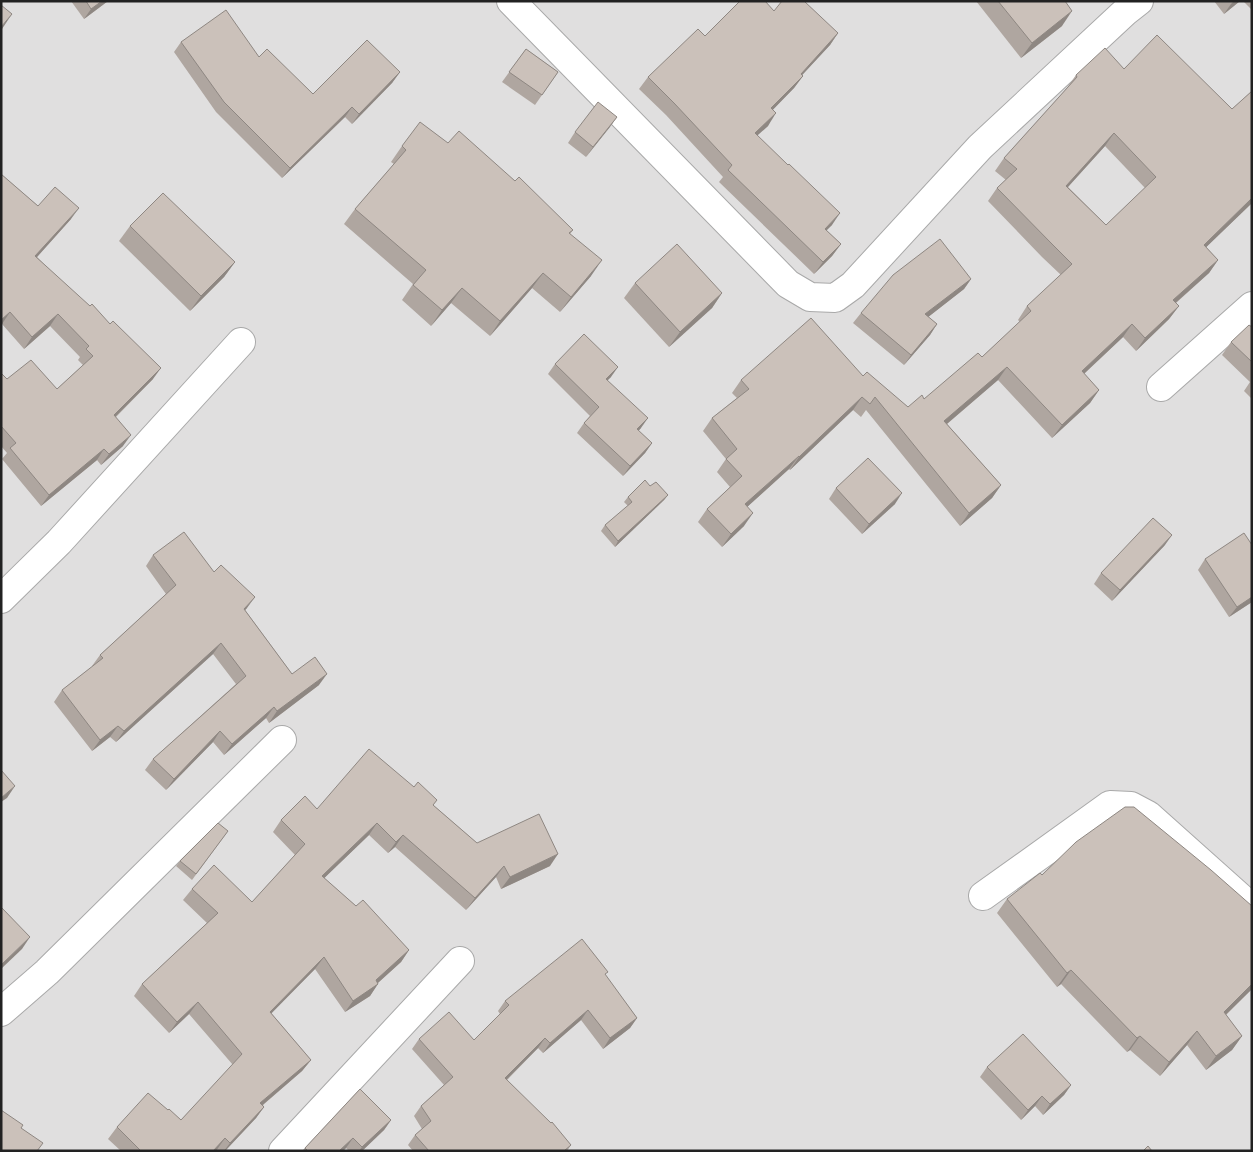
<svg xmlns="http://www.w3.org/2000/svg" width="1253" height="1152" viewBox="0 0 1253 1152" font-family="Manrope,sans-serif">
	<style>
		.residential { fill: #e0dfdf }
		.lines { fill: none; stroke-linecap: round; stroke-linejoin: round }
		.minor-casing { stroke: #a9a9a9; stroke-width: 30 }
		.minor { stroke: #fff; stroke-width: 28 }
		.wall { fill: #afa6a0; fill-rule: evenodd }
		.shaded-wall { fill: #8e8782 }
		.building { fill: #cbc1ba; stroke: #8e8782; fill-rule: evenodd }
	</style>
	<rect width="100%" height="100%" fill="#f2efe8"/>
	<rect class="residential" x="1" y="1" width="1251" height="1150"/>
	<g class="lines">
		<defs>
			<g id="minor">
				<polyline points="511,1 788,284 810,297 835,298 853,285 980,147 1125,12 1139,1"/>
				<polyline points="1161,387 1252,306"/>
				<polyline points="1,599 59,542 241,342"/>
				<polyline points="983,896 1110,805 1131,806 1148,815 1252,908"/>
				<polyline points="1,1012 47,972 282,740"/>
				<polyline points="283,1151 460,961"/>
			</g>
		</defs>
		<use href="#minor" class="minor-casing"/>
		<use href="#minor" class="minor"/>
	</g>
	<g class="wall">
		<polygon points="71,1 108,1 84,19"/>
		<polygon points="976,1 1065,1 1062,26 1021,58"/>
		<polygon points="1214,1 1240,1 1224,14"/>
		<polygon points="1243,1 1252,1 1252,10"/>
		<polygon points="774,11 838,33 830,45 802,75 803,76 794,88 773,109 768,126 757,135 832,225 826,230 841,244 832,256 814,274 719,182 723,177 666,115 639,89 648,77 705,36"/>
		<polygon points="181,42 259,57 313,94 400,72 392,83 352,124 345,117 282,178 216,112 174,52"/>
		<polygon points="526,49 558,72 535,105 502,82"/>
		<path d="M1124 69 1232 109 1252 91V203L1206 247 1218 260 1209 273 1176 303 1179 306 1169 319 1136 351 1123 337 1084 374 1099 390 1090 403 1052 438 998 380 947 424 1001 485 992 498 960 526 866 410 861 417 853 410 790 470 789 469 747 507 744 526 722 547 698 522 707 509 730 487 717 472 726 459 703 431 712 418 737 398 732 393 741 380 863 376 908 407 924 399 982 357 1020 322 1018 320 1027 306 1061 275 1042 257 988 201 997 188 1006 180 995 171 1004 158 1067 88 1076 75ZM1105 146 1145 188 1106 225 1068 187Z"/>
		<polygon points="617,117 586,157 568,143 575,132"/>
		<polygon points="448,143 515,181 573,230 570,234 591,276 560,312 532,288 490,336 451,303 431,326 402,300 413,284 344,224 355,209 394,164 391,162 402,146"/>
		<polygon points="1,174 38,206 71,219 37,257 153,379 116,417 123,446 101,465 97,460 41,506 2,459 7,453 1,446 1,373 7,379 57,389 83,365 78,360 80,357 50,326 24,349 2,324 1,324"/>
		<polygon points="130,226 235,262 224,277 190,311 119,241"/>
		<polygon points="971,279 964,289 928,317 937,324 930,335 904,365 853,323 861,313"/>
		<polygon points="635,283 722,293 712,308 669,347 624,298"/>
		<polygon points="1252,327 1252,399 1244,391 1250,382 1222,355 1231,342"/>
		<polygon points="555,364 611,377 607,380 641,428 638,431 652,443 645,453 623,476 577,433 584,423 590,416 548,374"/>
		<polygon points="650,486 668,495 664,500 615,547 601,531 605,525 628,506 624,502 628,497"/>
		<polygon points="836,488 895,504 862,534 829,499"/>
		<polygon points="1165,545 1112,601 1094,584 1101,573"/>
		<polygon points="1252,545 1252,602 1229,617 1198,570 1205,559"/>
		<polygon points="153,555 214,572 247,608 245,610 292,674 319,685 269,723 266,718 224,755 213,742 166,790 145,770 153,759 236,684 213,654 116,742 110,737 92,751 54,702 62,690 93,666 92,666 100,655 166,594 146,566"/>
		<polygon points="414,787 437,800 433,805 477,843 550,866 501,889 496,877 466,910 395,847 388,853 369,835 324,878 356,906 409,950 401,962 378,983 370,996 345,1012 315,969 271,1013 311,1060 302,1071 263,1105 264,1107 256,1118 225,1151 218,1151 217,1150 216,1151 121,1151 108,1139 117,1127 168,1110 181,1120 233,1065 189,1014 169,1033 134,996 142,984 207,923 183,900 192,889 252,902 295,855 273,832 281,820 317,809"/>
		<polygon points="228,831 192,880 176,866 180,861"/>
		<polygon points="1042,875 1252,906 1252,991 1251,990 1226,1015 1242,1036 1232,1050 1206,1070 1187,1045 1160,1076 1130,1050 1127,1052 1061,984 1057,987 997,913 1007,899"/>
		<polygon points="605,975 637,1018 630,1028 603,1049 581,1020 543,1053 538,1048 507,1080 571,1145 567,1151 413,1151 408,1145 415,1135 422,1129 414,1116 421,1106 444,1085 412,1049 419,1039 474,1040 500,1014 498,1011 505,1001"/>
		<polygon points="987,1067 1071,1085 1064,1095 1043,1115 1035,1106 1021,1120 980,1077"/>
		<polygon points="391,1120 384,1130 362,1151 349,1151 346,1148 343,1151 303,1151 305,1148"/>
	</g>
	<g class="shaded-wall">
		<polygon points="102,1 108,1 84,19 91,9"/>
		<polygon points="1234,1 1240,1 1224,14 1231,4"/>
		<polygon points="1072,11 1062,26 1021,58 1032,43"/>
		<polygon points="12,14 2,29 1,29 1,27"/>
		<polygon points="838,33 830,45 792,86 801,74"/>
		<polygon points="400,72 392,83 352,124 359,114"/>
		<polygon points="803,76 794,88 763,120 771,108"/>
		<polygon points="352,107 345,117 282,178 290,168"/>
		<polygon points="776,113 768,126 747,145 755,133"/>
		<polygon points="617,117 610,127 586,157 593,147"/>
		<polygon points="1114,133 1105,146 1057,199 1066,186"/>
		<polygon points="1252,198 1252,203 1195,258 1204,245"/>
		<polygon points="79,208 71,219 28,267 35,256"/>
		<polygon points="840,213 832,225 816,241 825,229"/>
		<polygon points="841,244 832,256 814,274 823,262"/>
		<polygon points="602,260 591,276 560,312 571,297"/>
		<polygon points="1218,260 1209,273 1164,313 1173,300"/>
		<polygon points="235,262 224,277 190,311 201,296"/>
		<polygon points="543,273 532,288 490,336 500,321"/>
		<polygon points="971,279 964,289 918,325 925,314"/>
		<polygon points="462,288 451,303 431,326 442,310"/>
		<polygon points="722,293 712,308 669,347 680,332"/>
		<polygon points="1179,306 1169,319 1136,351 1145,338"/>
		<polygon points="10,312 2,324 1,324 1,320"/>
		<polygon points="58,314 50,326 24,349 32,337"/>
		<polygon points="937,324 930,335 904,365 911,355"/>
		<polygon points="1132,324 1123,337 1073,384 1082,371"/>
		<polygon points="618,367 611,377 599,389 606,379"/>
		<polygon points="1007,367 998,380 935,434 944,421"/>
		<polygon points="161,368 153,379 106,426 114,415"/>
		<polygon points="1099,390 1090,403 1052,438 1062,425"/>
		<polygon points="862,397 853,410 790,470 799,457"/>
		<polygon points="648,418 641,428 630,440 637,429"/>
		<polygon points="131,435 123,446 101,465 109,454"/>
		<polygon points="652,443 645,453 623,476 630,466"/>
		<polygon points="104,449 97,460 41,506 49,495"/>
		<polygon points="799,456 789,469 736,517 745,504"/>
		<polygon points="1001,485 992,498 960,526 969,513"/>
		<polygon points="902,493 895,504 862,534 869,524"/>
		<polygon points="668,495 664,500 615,547 618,541"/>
		<polygon points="753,513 744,526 722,547 731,534"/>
		<polygon points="1172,535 1165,545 1112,601 1120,590"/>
		<polygon points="255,597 247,608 236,620 244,609"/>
		<polygon points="1252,597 1252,602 1229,617 1237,607"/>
		<polygon points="221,643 213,654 116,742 124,731"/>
		<polygon points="327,674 319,685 269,723 277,711"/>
		<polygon points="274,707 266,718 224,755 232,744"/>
		<polygon points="118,726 110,737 92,751 100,740"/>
		<polygon points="220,731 213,742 166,790 174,779"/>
		<polygon points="15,786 7,798 1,802 1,798"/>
		<polygon points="377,823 369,835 314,888 322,876"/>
		<polygon points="403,835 395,847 388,853 396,842"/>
		<polygon points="558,854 550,866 501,889 510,877"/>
		<polygon points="504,866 496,877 466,910 475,898"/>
		<polygon points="30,937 22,949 1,969 1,965"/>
		<polygon points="409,950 401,962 371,989 378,984 370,996 345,1012 353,1001"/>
		<polygon points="324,957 315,969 262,1023 270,1012"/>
		<polygon points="1071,970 1061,984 1057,987 1067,973"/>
		<polygon points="1252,984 1252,988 1251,990 1214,1026 1224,1012"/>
		<polygon points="198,1002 189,1014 169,1033 177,1022"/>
		<polygon points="588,1010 581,1020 543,1053 550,1043"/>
		<polygon points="637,1018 630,1028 603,1049 610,1038"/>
		<polygon points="1197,1031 1187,1045 1160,1076 1169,1062"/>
		<polygon points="1140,1036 1130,1050 1127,1052 1137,1038"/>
		<polygon points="1242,1036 1232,1050 1206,1070 1216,1056"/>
		<polygon points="545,1038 538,1048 498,1088 505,1078"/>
		<polygon points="311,1060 302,1071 252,1114 260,1103"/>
		<polygon points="1071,1085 1064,1095 1043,1115 1050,1104"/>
		<polygon points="1042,1096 1035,1106 1021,1120 1028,1110"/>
		<polygon points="264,1107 256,1118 225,1151 224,1151 230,1143"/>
		<polygon points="391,1120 384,1130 362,1151 359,1151 362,1147"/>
		<polygon points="225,1138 216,1151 213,1151"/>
		<polygon points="353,1138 346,1148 343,1151 339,1151"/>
	</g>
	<g class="building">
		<polygon points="86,1 102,1 91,9"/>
		<polygon points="740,1 765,1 774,11 782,1 804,1 838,33 801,74 803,76 771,108 776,113 755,133 788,165 789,164 840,213 825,229 841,244 823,262 728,170 732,165 674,103 648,77 698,29 705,36"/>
		<polygon points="998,1 1065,1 1072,11 1032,43"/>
		<polygon points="1,5 12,14 1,27"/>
		<polygon points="226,10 259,57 267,49 313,94 367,40 400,72 359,114 352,107 290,168 224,102 181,42"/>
		<path d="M1157 35 1232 109 1252 91V198L1204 245 1218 260 1173 300 1179 306 1145 338 1132 324 1082 371 1099 390 1062 425 1007 367 944 421 1001 485 969 513 875 397 870 404 862 397 799 457V456L745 504 753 513 731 534 707 509 742 476 726 459 737 449 712 418 749 389 741 380 811 318 863 376 867 372 908 407 922 395 924 399 978 353 982 357 1031 311 1027 306 1072 264 1052 244 997 188 1017 169 1004 158 1077 77 1076 75 1105 48 1124 69ZM1114 133 1156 177 1106 225 1066 186Z"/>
		<polygon points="526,49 558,72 542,95 509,72"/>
		<polygon points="598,102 617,117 593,147 575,132"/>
		<polygon points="420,122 448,143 459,131 515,181 519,177 573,230 569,233 602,260 571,297 543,273 500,321 462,288 442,310 413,285 426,270 355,209 406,150 402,146"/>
		<polygon points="1,174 38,206 55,187 79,208 35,256 90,306 92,304 110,324 113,321 161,368 114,415 131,435 109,454 104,449 49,495 10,448 16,443 1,426 1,373 7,379 31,360 57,389 93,356 86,349 89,346 58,314 32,337 10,312 1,320"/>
		<polygon points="163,193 235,262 201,296 130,226"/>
		<polygon points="940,239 971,279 925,314 937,324 911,355 861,313 893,275"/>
		<polygon points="677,244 722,293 680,332 635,283"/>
		<polygon points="1249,325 1252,327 1252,362 1231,342"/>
		<polygon points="584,334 618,367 606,379 648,418 637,429 652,443 630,466 584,423 599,407 555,364"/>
		<polygon points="868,458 902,493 869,524 836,488"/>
		<polygon points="645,480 650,486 656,482 668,495 618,541 605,525 632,502 628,497"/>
		<polygon points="1153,518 1172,535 1120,590 1101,573"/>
		<polygon points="184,532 214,572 221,565 255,597 244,609 292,674 315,657 327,674 277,711 274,707 232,744 220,731 174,779 153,759 246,676 221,643 124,731 118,726 100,740 62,690 103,658 100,655 176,585 153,555"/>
		<polygon points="1244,533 1252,545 1252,597 1237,607 1205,559"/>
		<polygon points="369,749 414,787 418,782 437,800 433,805 477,843 539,814 558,854 510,877 504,866 475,898 403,835 396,842 377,823 322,876 356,906 363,900 409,950 376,980 378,984 353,1001 324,957 270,1012 311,1060 260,1103 264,1107 230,1143 225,1138 213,1151 141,1151 117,1127 148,1093 168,1110 169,1109 181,1120 242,1054 198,1002 177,1022 142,984 218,913 192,889 214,865 252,902 305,844 281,820 305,796 317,809"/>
		<polygon points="1,770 15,786 1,798"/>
		<polygon points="1125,807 1134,807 1211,870 1252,906 1252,984 1224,1012 1242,1036 1216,1056 1197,1031 1169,1062 1140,1036 1137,1038 1071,970 1067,973 1007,899 1040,873 1042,875 1076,842"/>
		<polygon points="218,823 228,831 196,874 180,861"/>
		<polygon points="1,907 30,937 1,965"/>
		<polygon points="582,939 608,972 605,974 637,1018 610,1038 588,1010 550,1043 545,1038 505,1078 551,1123 552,1122 571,1145 564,1151 429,1151 415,1135 431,1121 421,1106 453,1077 419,1039 449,1012 474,1040 509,1005 505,1001"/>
		<polygon points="1023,1034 1071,1085 1050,1104 1042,1096 1028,1110 987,1067"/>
		<polygon points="360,1089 391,1120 362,1147 353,1138 339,1151 308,1151 305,1148"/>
		<polygon points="1,1110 23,1125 21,1128 43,1143 37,1151 1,1151"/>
		<polygon points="1148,1146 1152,1151 1143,1151"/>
	</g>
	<rect width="1253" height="1152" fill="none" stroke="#222222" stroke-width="5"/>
</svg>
